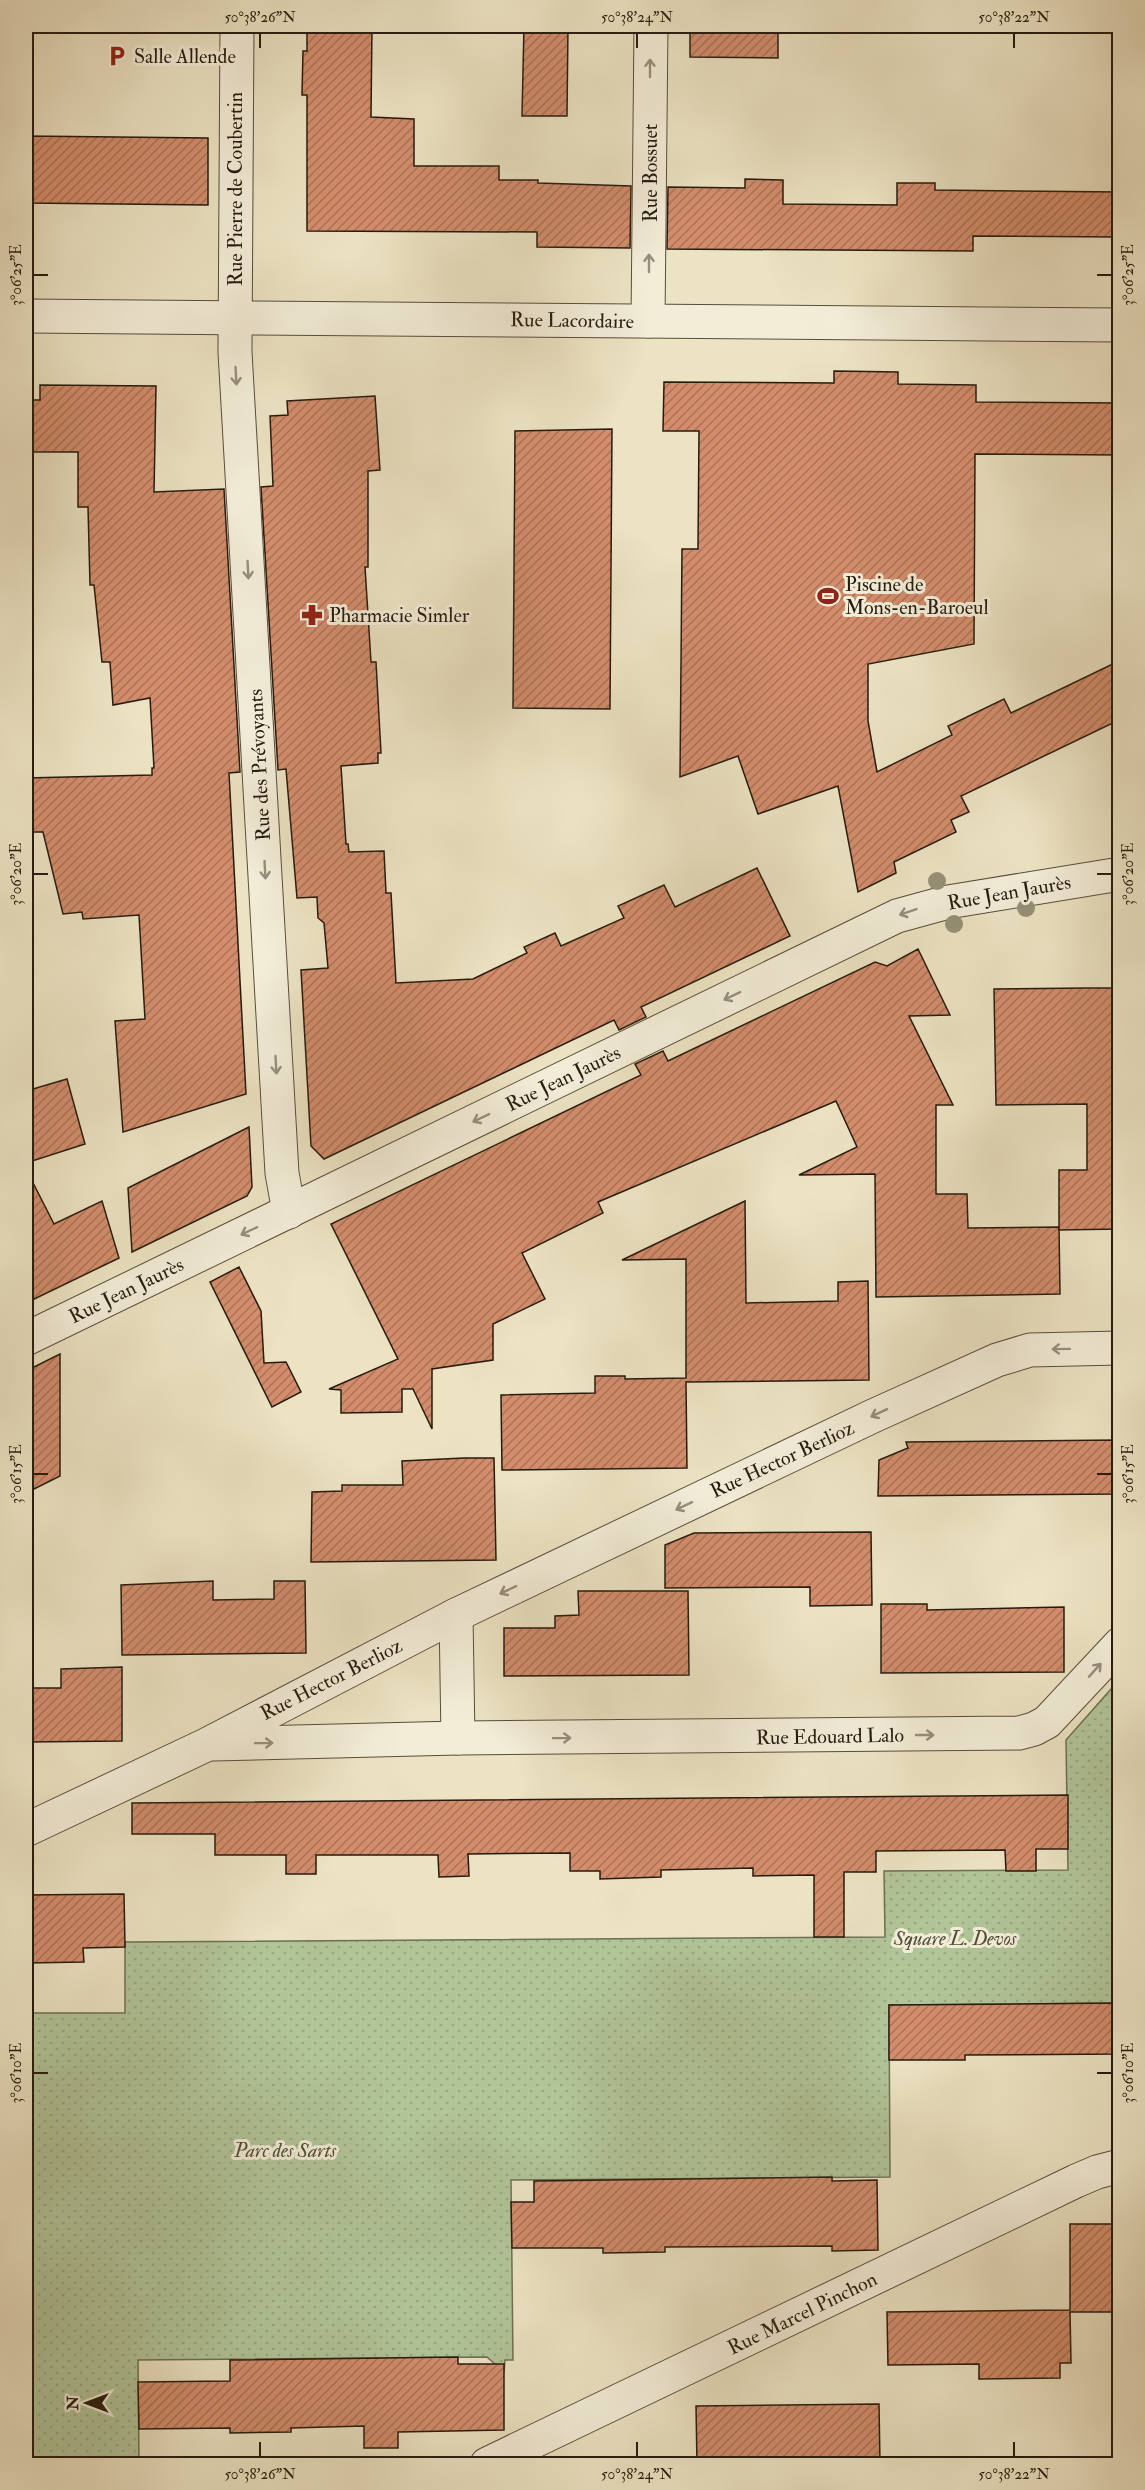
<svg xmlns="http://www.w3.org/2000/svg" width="1145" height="2490" viewBox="0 0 1145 2490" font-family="'IM FELL Double Pica',serif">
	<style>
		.green { fill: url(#green-dots); stroke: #6c7054; stroke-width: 1.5 }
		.building { fill: url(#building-hatch); stroke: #261b0f; stroke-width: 1.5 }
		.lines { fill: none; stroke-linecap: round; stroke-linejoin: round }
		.minor-casing { stroke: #584d3c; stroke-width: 35 }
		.minor { stroke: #f3edd8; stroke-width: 33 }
		.tree { fill: #969177 }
		.oneway { stroke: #978e7e }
		.ticks { fill: none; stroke: #261b0f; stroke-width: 2 }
		.labels { text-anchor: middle; stroke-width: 6; stroke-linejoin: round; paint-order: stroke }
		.poi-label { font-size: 20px; fill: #261b0f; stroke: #f3edd8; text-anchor: start }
		.street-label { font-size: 20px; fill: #261b0f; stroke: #f3edd8 }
		.park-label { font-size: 20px; font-style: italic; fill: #504e38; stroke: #f3edd8 }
		.neatline { fill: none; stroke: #261b0f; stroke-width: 2 }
		.ticks-label { font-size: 15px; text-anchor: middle; fill: #261b0f }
	</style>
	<defs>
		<pattern id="green-dots" width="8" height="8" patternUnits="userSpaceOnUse" patternTransform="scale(1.5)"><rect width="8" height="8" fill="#b1c599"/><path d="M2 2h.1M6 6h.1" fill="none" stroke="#98a983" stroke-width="1.8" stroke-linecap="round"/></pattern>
		<pattern id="building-hatch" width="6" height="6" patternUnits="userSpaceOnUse" patternTransform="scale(1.5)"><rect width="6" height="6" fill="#d38d6c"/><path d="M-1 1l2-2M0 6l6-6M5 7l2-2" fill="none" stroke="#ab7257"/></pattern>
	</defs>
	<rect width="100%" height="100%" fill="#ece3c3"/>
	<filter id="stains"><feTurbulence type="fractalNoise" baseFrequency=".00333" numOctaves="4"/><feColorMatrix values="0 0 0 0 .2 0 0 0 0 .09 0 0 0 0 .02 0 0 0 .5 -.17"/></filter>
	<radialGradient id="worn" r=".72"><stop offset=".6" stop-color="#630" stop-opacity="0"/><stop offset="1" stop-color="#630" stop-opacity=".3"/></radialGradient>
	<polygon class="green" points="1119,1680 1119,2003 889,2005 890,2177 511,2180 513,2360 505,2360 504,2372 487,2357 138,2360 139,2464 26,2464 26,2013 125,2013 125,1942 885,1937 884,1871 1068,1870 1066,1740"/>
	<g class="building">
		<polygon points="307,26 372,26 371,117 414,119 414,166 499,166 499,180 538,180 538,183 631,186 630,248 537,247 537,232 307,231 307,95 302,95 303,51 307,51"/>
		<polygon points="524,26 568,26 567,116 522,116"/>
		<polygon points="690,26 778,26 778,58 690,57"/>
		<polygon points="26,136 208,138 208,205 26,203"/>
		<polygon points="745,179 783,180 783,204 897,205 897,183 935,183 935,190 1119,192 1119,237 973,236 973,251 667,249 668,187 745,188"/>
		<polygon points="834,371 898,372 898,384 976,385 976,402 1119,403 1119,455 975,454 974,644 868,664 868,721 877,772 952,735 948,726 1004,699 1011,713 1119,661 1119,720 961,796 969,812 951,820 956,832 894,862 896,873 858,892 838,786 758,814 738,756 680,777 682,549 698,549 699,431 663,431 664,382 834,383"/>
		<polygon points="40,385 156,386 154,492 224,489 240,772 229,773 246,1094 123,1132 115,1021 145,1019 139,915 83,919 82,912 63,914 43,832 26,832 26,778 152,775 152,768 154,768 150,698 113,705 110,662 102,662 94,585 90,585 88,507 78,507 78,452 26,452 26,400 40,400"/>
		<polygon points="375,396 380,470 368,471 368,567 365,567 371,662 376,662 381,753 378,753 378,763 341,766 346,844 348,844 349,852 384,851 386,893 391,893 396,983 473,979 527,953 524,947 555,933 561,946 624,918 618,906 664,885 675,907 757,868 790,936 641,1007 646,1017 619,1030 614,1020 324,1159 311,1146 301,970 328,968 324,923 318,918 317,897 297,898 286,769 278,770 261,487 273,486 270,416 288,415 287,401"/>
		<polygon points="612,429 610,709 513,708 515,431"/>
		<polygon points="918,949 950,1015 909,1016 953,1105 936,1105 936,1194 967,1194 968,1228 1059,1227 1060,1294 876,1297 875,1174 799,1175 857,1147 836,1101 598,1202 603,1213 522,1253 545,1299 493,1324 493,1360 432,1369 432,1429 413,1389 402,1389 402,1412 341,1413 341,1390 329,1389 398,1359 331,1224 641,1075 635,1064 663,1051 668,1061 875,962 887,966"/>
		<polygon points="1087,988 1119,988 1119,1229 1059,1230 1059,1170 1087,1170 1087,1104 996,1105 994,989"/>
		<polygon points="67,1079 85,1144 26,1163 26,1091"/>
		<polygon points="249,1127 252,1187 247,1196 132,1252 128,1188"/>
		<polygon points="26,1169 54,1224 102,1201 119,1258 26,1303"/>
		<polygon points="745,1201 746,1303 838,1301 838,1282 868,1281 869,1380 686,1382 687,1468 502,1470 501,1395 595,1393 595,1376 625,1376 625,1379 686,1378 686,1259 622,1260"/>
		<polygon points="239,1267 261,1311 264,1363 286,1362 301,1392 272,1407 210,1282"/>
		<polygon points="60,1354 60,1476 26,1493 26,1371"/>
		<polygon points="1119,1440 1119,1494 878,1496 879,1460 908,1448 906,1442"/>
		<polygon points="464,1458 494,1458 496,1560 311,1562 312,1492 342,1491 342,1485 403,1485 402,1461"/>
		<polygon points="871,1532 872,1605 810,1606 810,1587 665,1588 665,1545 694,1533"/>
		<polygon points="213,1581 213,1600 274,1599 274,1581 305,1581 306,1653 122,1655 121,1585"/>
		<polygon points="578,1591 688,1591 689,1675 504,1676 504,1628 555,1628 555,1616 579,1615"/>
		<polygon points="881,1604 927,1604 927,1610 1064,1607 1064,1672 881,1673"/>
		<polygon points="122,1667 122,1741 26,1742 26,1688 61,1688 61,1669"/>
		<polygon points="1068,1795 1068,1849 1036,1849 1036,1871 1006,1871 1005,1850 876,1851 876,1872 844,1872 844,1937 814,1937 814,1875 753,1876 753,1868 661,1870 661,1877 600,1879 600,1871 570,1871 570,1853 468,1854 469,1876 439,1877 438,1855 316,1855 316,1874 286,1874 286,1855 215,1855 215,1834 132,1834 132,1803"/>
		<polygon points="124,1894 125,1947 83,1948 84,1962 26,1963 26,1895"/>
		<polygon points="1119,2003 1119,2054 965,2055 965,2060 889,2060 889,2005"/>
		<polygon points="832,2177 832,2181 877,2180 878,2250 832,2251 832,2246 665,2247 665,2252 603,2253 603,2248 512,2248 511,2202 534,2202 534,2181"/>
		<polygon points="1070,2224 1119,2224 1119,2312 1070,2312 1071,2363 1060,2363 1060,2378 979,2379 979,2364 888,2365 887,2312 1070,2310"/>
		<polygon points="458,2357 458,2364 504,2364 504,2430 398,2432 398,2448 364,2448 364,2426 291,2428 291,2432 230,2433 230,2428 139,2429 138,2382 230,2381 230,2360"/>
		<polygon points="879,2404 880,2464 697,2464 696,2406"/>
	</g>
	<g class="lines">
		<defs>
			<g id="minor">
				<polyline points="237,26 235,352 282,1173 289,1212"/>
				<polyline points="26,316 1120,325"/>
				<polyline points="648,321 651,26"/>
				<polyline points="26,1339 897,916 948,902 1120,874"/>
				<polyline points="456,1615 458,1738"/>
				<polyline points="214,1744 458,1738 1019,1733 1034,1729 1047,1722 1120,1644"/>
				<polyline points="26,1830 206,1745 456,1615 873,1416 997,1360 1030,1350 1120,1348"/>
				<polyline points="487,2464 1076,2181 1097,2172 1120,2166"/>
			</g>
		</defs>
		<use href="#minor" class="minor-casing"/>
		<use href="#minor" class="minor"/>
	</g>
	<g class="tree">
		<circle cx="937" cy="881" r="9"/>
		<circle cx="1026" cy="908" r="9"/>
		<circle cx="954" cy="924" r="9"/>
	</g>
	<defs><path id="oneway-shaft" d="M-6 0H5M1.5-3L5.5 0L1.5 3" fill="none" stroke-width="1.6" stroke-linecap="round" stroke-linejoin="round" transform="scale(1.5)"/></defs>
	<g class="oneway">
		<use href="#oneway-shaft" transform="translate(650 68) rotate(-90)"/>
		<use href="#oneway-shaft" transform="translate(649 263) rotate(-90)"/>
		<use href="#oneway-shaft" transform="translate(236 376) rotate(87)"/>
		<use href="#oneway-shaft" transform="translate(248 570) rotate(87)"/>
		<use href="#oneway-shaft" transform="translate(265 870) rotate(87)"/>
		<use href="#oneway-shaft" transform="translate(908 912) rotate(161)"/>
		<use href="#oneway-shaft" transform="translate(732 996) rotate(154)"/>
		<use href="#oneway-shaft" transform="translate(276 1065) rotate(87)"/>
		<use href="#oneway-shaft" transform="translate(481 1118) rotate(154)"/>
		<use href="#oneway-shaft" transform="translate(249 1231) rotate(155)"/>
		<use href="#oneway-shaft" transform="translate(1061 1349) rotate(179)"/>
		<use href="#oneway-shaft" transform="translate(879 1413) rotate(155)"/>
		<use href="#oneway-shaft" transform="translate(684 1506) rotate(155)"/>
		<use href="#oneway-shaft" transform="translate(508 1590) rotate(155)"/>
		<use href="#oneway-shaft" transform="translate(1095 1670) rotate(-48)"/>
		<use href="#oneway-shaft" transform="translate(925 1735)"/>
		<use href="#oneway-shaft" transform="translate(562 1738) rotate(-1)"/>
		<use href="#oneway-shaft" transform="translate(264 1743) rotate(-1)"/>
	</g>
	<path class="ticks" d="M260 33V48M637 33V48M1014 33V48M33 275H48M1097 275H1112M33 874H48M1097 874H1112M33 1474H48M1097 1474H1112M33 2073H48M1097 2073H1112M260 2442V2457M637 2442V2457M1014 2442V2457"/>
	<defs>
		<symbol id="parking-bare" viewBox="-9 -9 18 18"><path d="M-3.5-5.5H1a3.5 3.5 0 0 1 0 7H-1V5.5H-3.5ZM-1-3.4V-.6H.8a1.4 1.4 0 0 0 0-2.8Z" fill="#8f2418" stroke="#f3edd8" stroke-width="2.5" paint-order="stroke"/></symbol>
		<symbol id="stadium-bare" viewBox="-9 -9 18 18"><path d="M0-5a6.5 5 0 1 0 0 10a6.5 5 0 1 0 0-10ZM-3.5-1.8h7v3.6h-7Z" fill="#8f2418" stroke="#f3edd8" stroke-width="2.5" paint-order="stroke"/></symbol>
		<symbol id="pharmacy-bare" viewBox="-9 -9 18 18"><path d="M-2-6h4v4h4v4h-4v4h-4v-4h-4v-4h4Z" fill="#8f2418" stroke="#f3edd8" stroke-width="2.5" paint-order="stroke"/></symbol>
	</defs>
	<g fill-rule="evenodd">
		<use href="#parking-bare" x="102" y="41" width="30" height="30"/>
		<use href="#stadium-bare" x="813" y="581" width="30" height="30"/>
		<use href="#pharmacy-bare" x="297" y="600" width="30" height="30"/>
	</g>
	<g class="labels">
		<g class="poi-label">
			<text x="134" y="63">Salle Allende</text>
			<text x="845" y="591">Piscine de<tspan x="845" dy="23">Mons-en-Baroeul</tspan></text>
			<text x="329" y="622">Pharmacie Simler</text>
		</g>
		<g class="street-label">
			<text transform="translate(650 173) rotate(-90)" y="7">Rue Bossuet</text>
			<text transform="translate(235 189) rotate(-90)" y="7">Rue Pierre de Coubertin</text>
			<text transform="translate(572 320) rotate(1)" y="7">Rue Lacordaire</text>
			<text transform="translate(259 765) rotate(-93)" y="7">Rue des Prévoyants</text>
			<text transform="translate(1009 892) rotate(-10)" y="7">Rue Jean Jaurès</text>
			<text transform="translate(563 1078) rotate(-26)" y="7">Rue Jean Jaurès</text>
			<text transform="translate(126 1290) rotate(-26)" y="7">Rue Jean Jaurès</text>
			<text transform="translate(782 1459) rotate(-25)" y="7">Rue Hector Berlioz</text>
			<text transform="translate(331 1679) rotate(-27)" y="7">Rue Hector Berlioz</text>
			<text transform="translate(830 1736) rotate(-1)" y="7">Rue Edouard Lalo</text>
			<text transform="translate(802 2313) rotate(-26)" y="7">Rue Marcel Pinchon</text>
		</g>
		<g class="park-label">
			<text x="955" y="1945">Square L. Devos</text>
			<text x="285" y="2157">Parc des Sarts</text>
		</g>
	</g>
	<rect width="1145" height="2490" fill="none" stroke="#ece3c3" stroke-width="66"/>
	<g transform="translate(87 2403) rotate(270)" stroke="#f3edd8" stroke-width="4.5" paint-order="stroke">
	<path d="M0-4.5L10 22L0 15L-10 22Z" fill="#261b0f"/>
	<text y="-9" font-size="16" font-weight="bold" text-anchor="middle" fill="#261b0f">N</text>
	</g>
	<rect x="33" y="33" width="1079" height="2424" class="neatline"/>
	<g class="ticks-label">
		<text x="260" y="22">50°38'26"N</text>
		<text x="637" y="22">50°38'24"N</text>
		<text x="1014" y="22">50°38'22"N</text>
		<text transform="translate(1128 275) rotate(-90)" y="5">3°06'25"E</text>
		<text transform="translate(16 275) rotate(-90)" y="5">3°06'25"E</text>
		<text transform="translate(1128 874) rotate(-90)" y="5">3°06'20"E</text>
		<text transform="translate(16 874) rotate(-90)" y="5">3°06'20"E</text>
		<text transform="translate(1128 1474) rotate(-90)" y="5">3°06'15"E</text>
		<text transform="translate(16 1474) rotate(-90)" y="5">3°06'15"E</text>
		<text transform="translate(16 2073) rotate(-90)" y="5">3°06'10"E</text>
		<text transform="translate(1128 2073) rotate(-90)" y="5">3°06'10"E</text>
		<text x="260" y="2479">50°38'26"N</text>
		<text x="637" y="2479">50°38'24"N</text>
		<text x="1014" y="2479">50°38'22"N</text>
	</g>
	<rect width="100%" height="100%" filter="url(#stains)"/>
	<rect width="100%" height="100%" fill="url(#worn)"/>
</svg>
